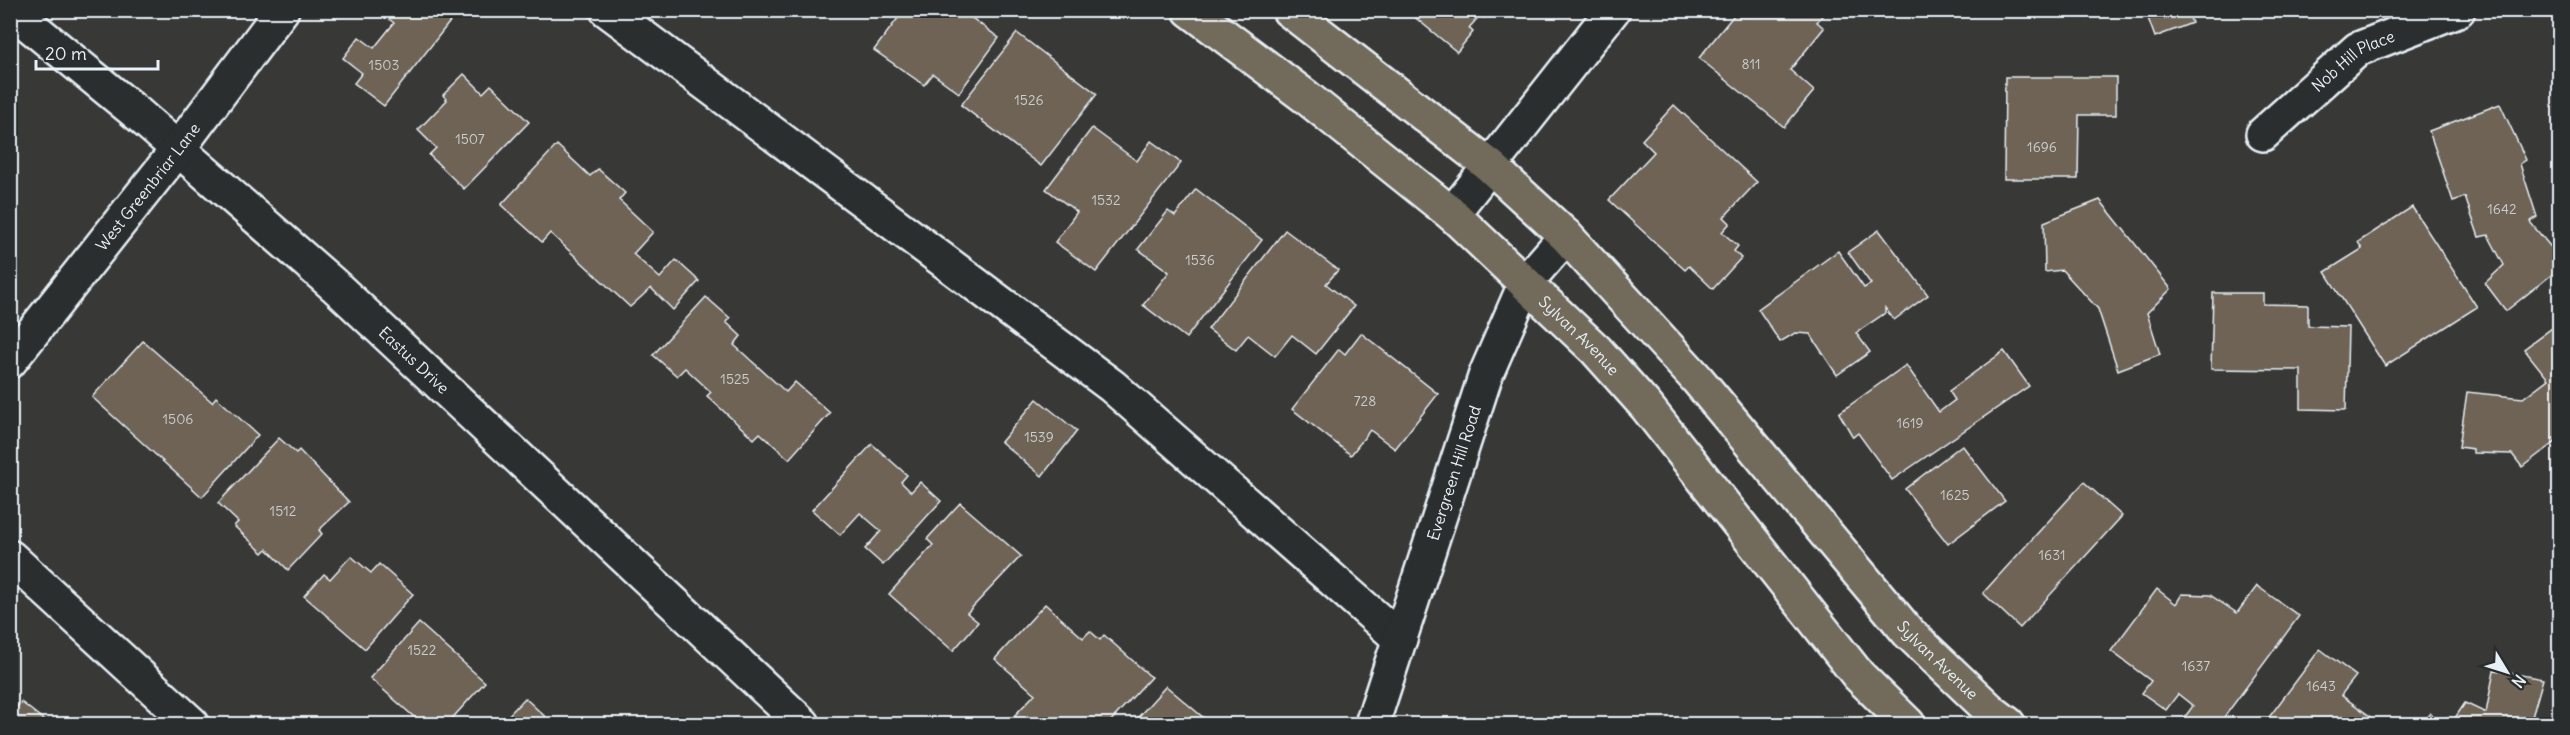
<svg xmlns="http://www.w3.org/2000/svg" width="2570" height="735" viewBox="0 0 2570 735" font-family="Delius,sans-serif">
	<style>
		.building { fill: #6e6354; stroke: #e8f1f8; stroke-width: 1.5 }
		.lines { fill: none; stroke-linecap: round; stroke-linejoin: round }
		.minor-casing { stroke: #e8f1f8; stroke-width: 38 }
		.major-casing { stroke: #e8f1f8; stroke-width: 38 }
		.minor { stroke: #2a2d2e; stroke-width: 33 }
		.major { stroke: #726b5a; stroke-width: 33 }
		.labels { text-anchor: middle; stroke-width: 4.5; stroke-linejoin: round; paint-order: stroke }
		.number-label { font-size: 14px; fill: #cacecf }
		.street-label { font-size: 16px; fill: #e8f1f8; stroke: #2a2d2e }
	</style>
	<rect width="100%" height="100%" fill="#383836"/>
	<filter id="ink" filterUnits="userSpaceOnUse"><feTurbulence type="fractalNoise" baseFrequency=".0167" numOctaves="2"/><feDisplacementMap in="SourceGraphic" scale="12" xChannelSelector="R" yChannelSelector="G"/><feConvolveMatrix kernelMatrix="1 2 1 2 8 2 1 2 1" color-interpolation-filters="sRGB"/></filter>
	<g filter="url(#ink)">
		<g class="building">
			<polygon points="378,10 459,10 384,106 354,83 362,73 343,58 359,37 374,48 394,23"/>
			<polygon points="904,10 978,10 972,18 999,38 959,93 933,74 924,85 874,50"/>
			<polygon points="1406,10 1491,10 1484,18 1480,15 1469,28 1473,32 1457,52"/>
			<polygon points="1738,10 1747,16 1752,10 1827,10 1817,22 1824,28 1790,70 1814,91 1784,127 1699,58"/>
			<polygon points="2145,10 2187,10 2192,23 2155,37"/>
			<polygon points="1017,33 1097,94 1041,166 961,105"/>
			<polygon points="464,74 483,93 491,85 529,122 464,189 429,155 436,148 418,130 447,100 443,95"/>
			<polygon points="2005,77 2116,77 2116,115 2079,115 2078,179 2004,179"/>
			<polygon points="2500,104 2526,160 2520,164 2537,217 2530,222 2560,258 2560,268 2506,311 2485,283 2504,265 2488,235 2479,237 2465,197 2453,201 2429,131"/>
			<polygon points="1674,105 1757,182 1724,217 1730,223 1722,232 1738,246 1734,251 1741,258 1713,289 1689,266 1685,270 1609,200 1654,152 1642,140"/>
			<polygon points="1092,128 1137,161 1151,141 1181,163 1096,272 1055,242 1077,212 1046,189"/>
			<polygon points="557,145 590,176 598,169 625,193 619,200 653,232 633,254 660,278 676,260 699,281 673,310 651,288 630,307 550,233 542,242 501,205"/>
			<polygon points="1196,189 1262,240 1186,338 1143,305 1169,272 1138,249 1168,211 1175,216"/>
			<polygon points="2100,200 2171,289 2147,313 2160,354 2118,370 2098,309 2062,270 2045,272 2044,222"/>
			<polygon points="2412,207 2477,307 2385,366 2325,272 2362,249 2358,242"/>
			<polygon points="1285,230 1338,270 1326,284 1354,306 1316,354 1292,335 1275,356 1248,335 1236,350 1208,329"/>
			<polygon points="1879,230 1928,295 1894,320 1885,308 1885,313 1856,333 1870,352 1837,375 1810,334 1795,333 1780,342 1758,309 1838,251 1864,288 1871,284 1848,252"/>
			<polygon points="2213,293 2263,293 2263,304 2308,305 2308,326 2348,327 2346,410 2301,409 2301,370 2211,369"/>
			<polygon points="706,297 730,318 726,322 741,336 734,345 786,392 795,382 830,413 789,459 760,433 754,439 707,396 711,392 685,368 677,376 653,355"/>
			<polygon points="2560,322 2560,438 2522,467 2512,454 2473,453 2473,449 2459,447 2467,392 2523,398 2548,379 2524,349"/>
			<polygon points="1361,333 1438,394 1395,449 1370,430 1351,455 1292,409 1339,349 1345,354"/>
			<polygon points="143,341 212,402 216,397 258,435 202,497 92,397"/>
			<polygon points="2004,351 2029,386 1892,480 1858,433 1853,437 1839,413 1906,365 1939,412 1955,400 1949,391"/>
			<polygon points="1037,399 1077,431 1042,476 1001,442"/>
			<polygon points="279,438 296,453 299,450 349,502 319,530 322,534 288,570 267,549 263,553 234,526 238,522 218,503"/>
			<polygon points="872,444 907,475 901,482 911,492 920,482 941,501 883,565 865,549 881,531 860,513 840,535 812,510"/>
			<polygon points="1962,445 2005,501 1948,544 1905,489"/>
			<polygon points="2084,482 2122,516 2020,628 1983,593"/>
			<polygon points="960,503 1021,556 967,613 978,622 953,651 889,594 933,545 927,539"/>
			<polygon points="351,556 371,573 379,564 413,594 365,649 304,596 324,574 330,579"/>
			<polygon points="2257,586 2299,616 2219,724 2194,724 2184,718 2193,706 2178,694 2166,710 2142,693 2151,681 2111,651 2157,589 2176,604 2182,594 2210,595 2237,613"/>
			<polygon points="1045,604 1083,638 1090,631 1100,640 1104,635 1151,677 1108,724 1023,724 1014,716 1035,694 995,659"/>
			<polygon points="419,623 485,682 447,724 422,724 370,678"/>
			<polygon points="2320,649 2356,676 2341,695 2381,724 2264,724"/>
			<polygon points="2494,670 2543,679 2530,724 2443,724 2447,717 2453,721 2465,703 2486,713"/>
			<polygon points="1166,686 1211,724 1132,724"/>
			<polygon points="525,698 553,724 500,724"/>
			<polygon points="21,702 49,724 10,724 10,716"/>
			<polygon points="2430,713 2441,724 2421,724"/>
		</g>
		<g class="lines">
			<defs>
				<g id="minor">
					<path id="s1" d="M11 10 139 115 335 286 803 724"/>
					<polyline points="607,10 1112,386 1400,639"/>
					<path id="s2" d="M2263 134 2358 49 2458 10"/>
					<polyline points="1452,214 1613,10"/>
					<path id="s3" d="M10 361 178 149 282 10"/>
					<polyline points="10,557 192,724"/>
					<path id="s4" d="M1372 724 1486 374 1526 282 1566 236"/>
				</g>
				<g id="major">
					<path id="s5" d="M1190 10 1306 97 1452 214 1596 350 1646 406 1858 675 1908 724"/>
					<path id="s6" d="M1289 10 1490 166 1566 236 1697 379 1908 632 1992 712 2008 724"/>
				</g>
			</defs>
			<use href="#minor" class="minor-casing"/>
			<use href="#major" class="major-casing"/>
			<use href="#minor" class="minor"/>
			<use href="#major" class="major"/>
		</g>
	</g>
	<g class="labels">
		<g class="number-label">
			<text x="1751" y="69">811</text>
			<text x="384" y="70">1503</text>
			<text x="1029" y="105">1526</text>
			<text x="470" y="144">1507</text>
			<text x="2042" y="152">1696</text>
			<text x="1106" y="205">1532</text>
			<text x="2502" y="214">1642</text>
			<text x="1200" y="265">1536</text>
			<text x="735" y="384">1525</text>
			<text x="1365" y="406">728</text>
			<text x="178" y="424">1506</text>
			<text x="1910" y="428">1619</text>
			<text x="1039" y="442">1539</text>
			<text x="1955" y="500">1625</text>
			<text x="283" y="516">1512</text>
			<text x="2052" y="560">1631</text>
			<text x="422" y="655">1522</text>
			<text x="2196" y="671">1637</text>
			<text x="2321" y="691">1643</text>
		</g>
		<g class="street-label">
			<text dy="6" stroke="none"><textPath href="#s2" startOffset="117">Nob Hill Place</textPath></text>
			<text dy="6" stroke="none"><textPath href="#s3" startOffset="222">West Greenbriar Lane</textPath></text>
			<text dy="6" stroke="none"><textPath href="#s5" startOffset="508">Sylvan Avenue</textPath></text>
			<text dy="6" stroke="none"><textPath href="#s1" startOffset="534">Eastus Drive</textPath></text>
			<text dy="6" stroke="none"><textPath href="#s4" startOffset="264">Evergreen Hill Road</textPath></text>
			<text dy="6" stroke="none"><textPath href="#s6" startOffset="922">Sylvan Avenue</textPath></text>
		</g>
	</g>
	<rect width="2570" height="735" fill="none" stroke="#2a2d2e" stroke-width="36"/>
	<rect x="18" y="18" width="2534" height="699" fill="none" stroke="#e8f1f8" stroke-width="2" filter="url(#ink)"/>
	<g transform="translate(2507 672) rotate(128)" stroke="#2a2d2e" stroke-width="4.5" paint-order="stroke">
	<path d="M0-4.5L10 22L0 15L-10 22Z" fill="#e8f1f8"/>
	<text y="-9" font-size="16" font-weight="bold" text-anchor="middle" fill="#e8f1f8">N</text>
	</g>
	<path d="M36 60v9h122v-9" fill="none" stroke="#e8f1f8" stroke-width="3"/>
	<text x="45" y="60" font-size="18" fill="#e8f1f8" stroke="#2a2d2e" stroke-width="4.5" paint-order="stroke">20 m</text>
</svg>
